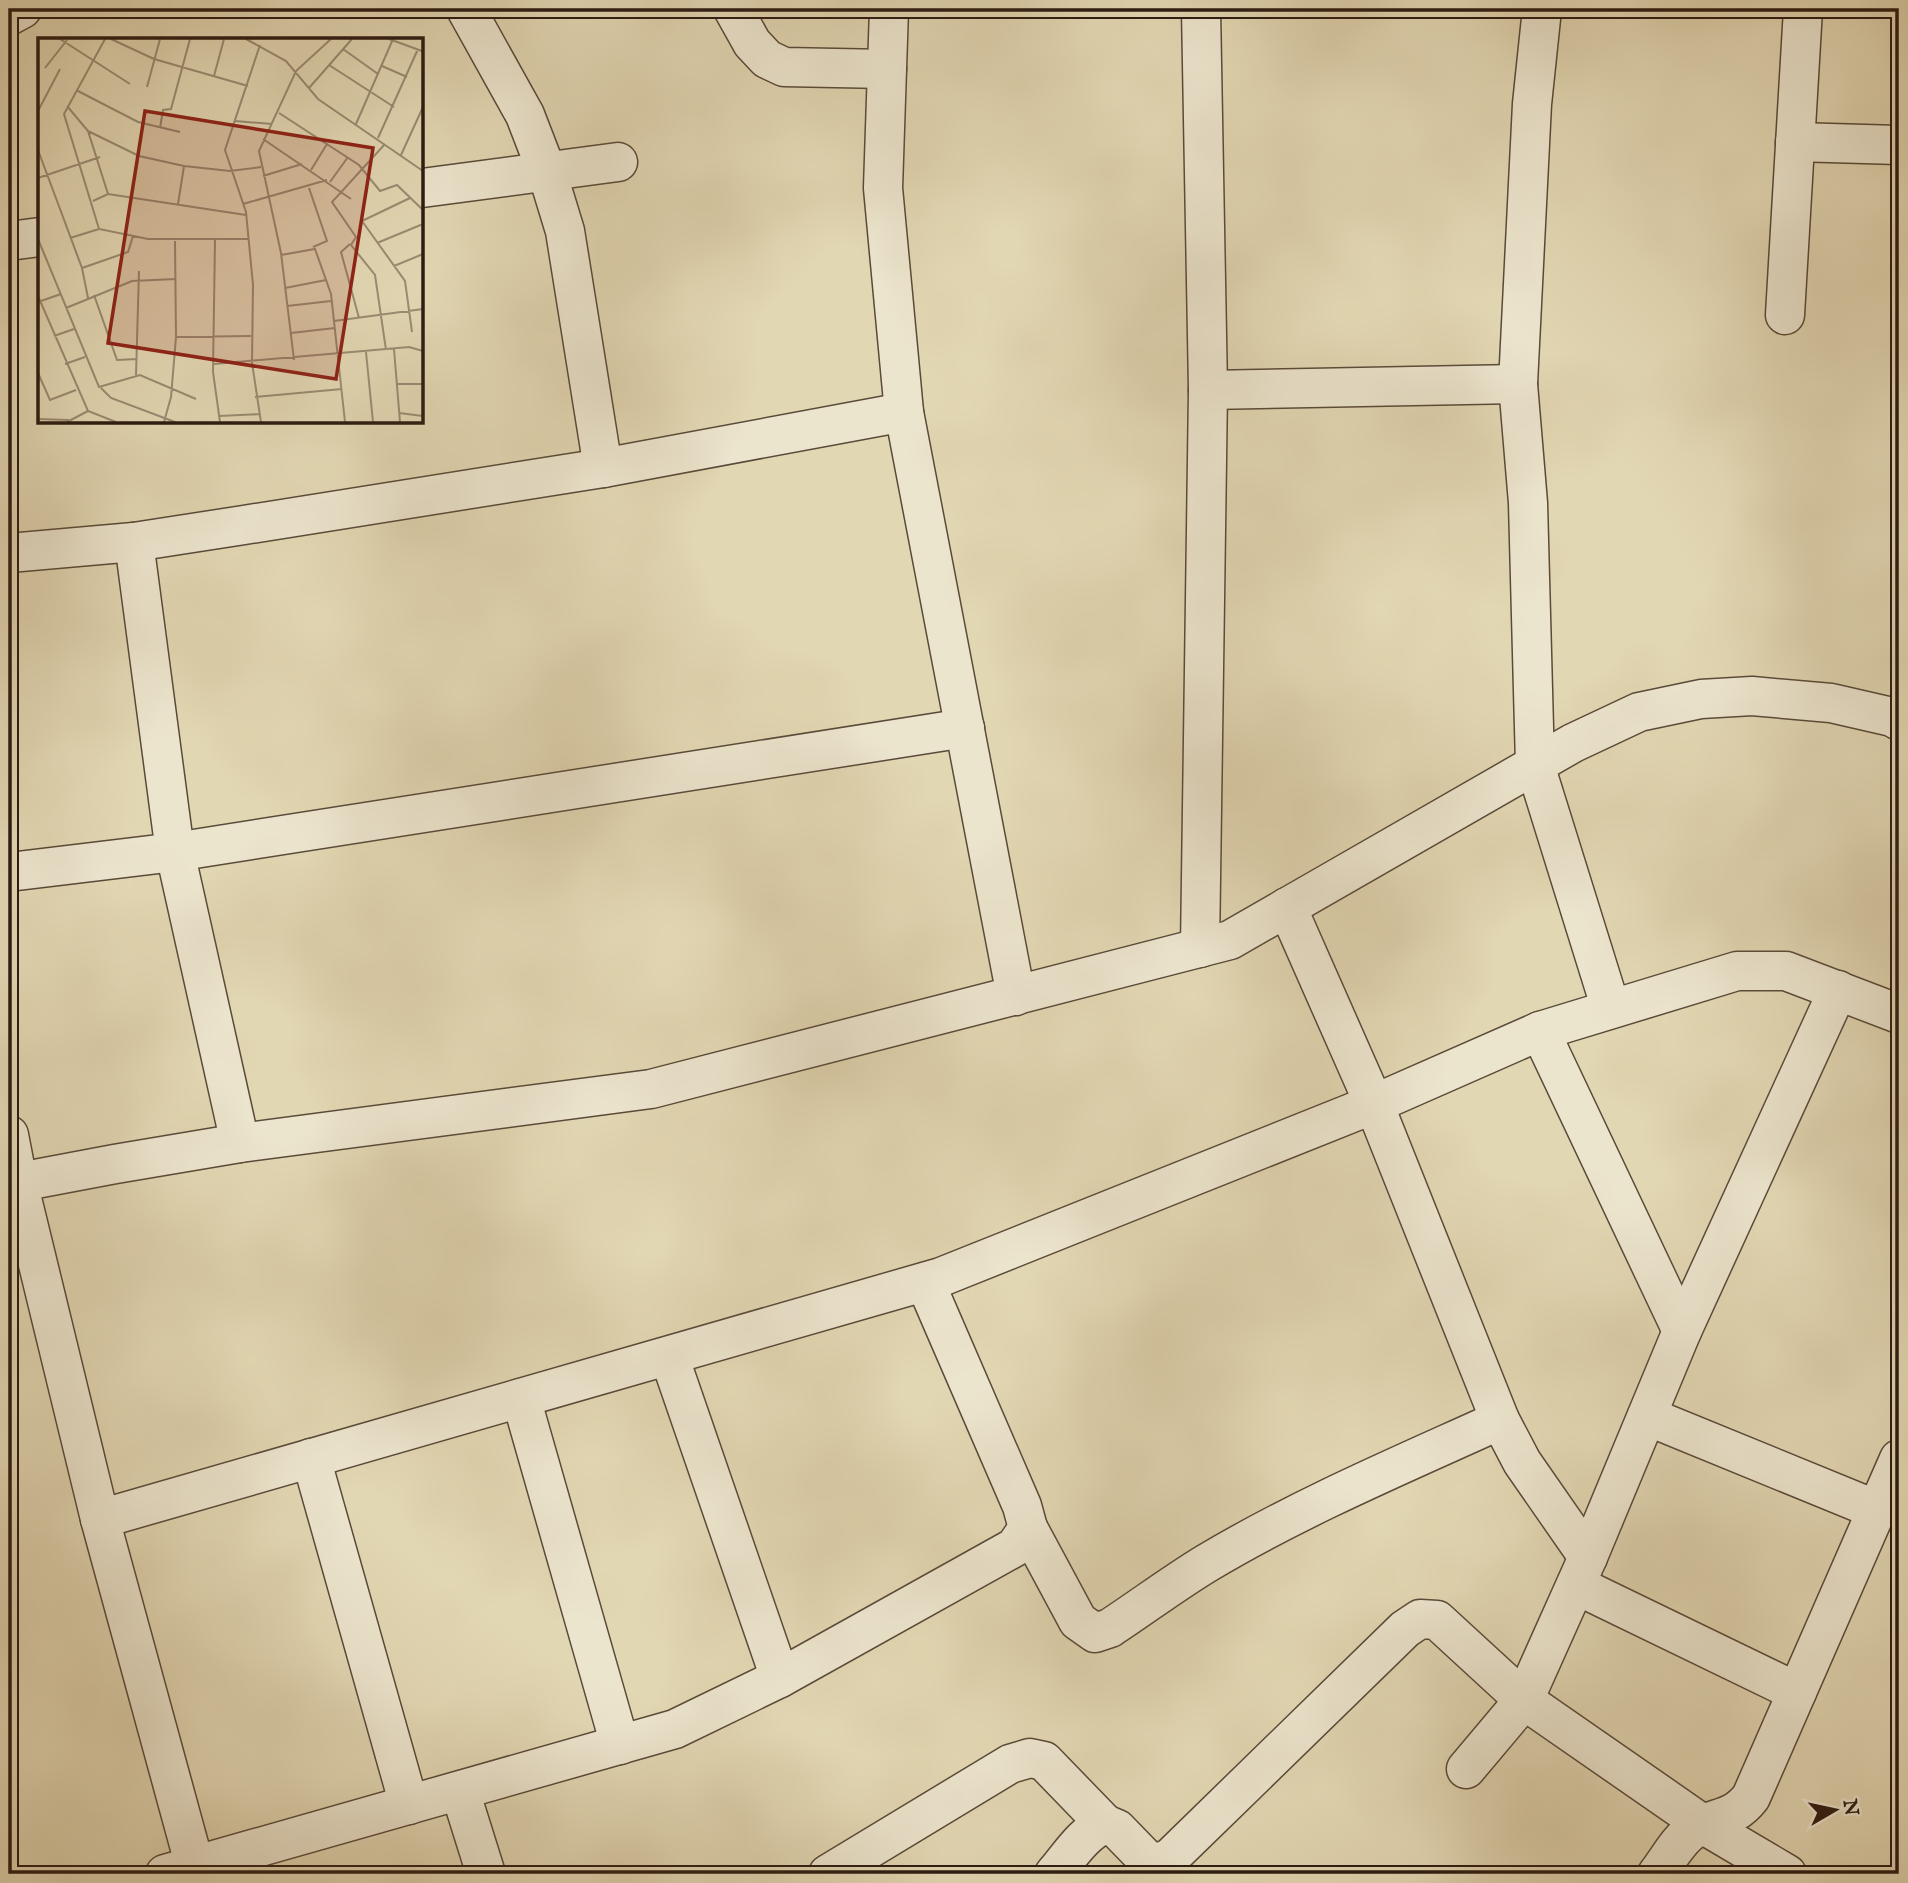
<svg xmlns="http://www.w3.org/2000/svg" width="1908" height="1883" viewBox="0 0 1908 1883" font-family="'IM FELL English',serif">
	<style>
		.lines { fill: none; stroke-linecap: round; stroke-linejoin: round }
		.minor-casing { stroke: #5a4a3a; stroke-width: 41 }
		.minor { stroke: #ece5ce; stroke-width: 38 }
		.inset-road { fill: none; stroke: #9a8c73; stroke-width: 2 }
		.view { fill: #8f2418; fill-opacity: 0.15; stroke: #8f2418; stroke-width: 3.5 }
		.inset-edge { fill: none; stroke: #2d1b12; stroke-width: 3.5 }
	</style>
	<rect width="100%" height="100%" fill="#e2d7b3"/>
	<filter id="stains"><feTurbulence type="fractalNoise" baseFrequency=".00286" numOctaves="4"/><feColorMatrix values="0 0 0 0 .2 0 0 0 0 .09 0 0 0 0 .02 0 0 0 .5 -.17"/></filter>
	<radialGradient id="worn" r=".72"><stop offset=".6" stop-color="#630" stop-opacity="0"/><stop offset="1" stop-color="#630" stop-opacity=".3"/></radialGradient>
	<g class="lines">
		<defs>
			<g id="minor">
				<polyline points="466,9 525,115 547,172 565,231 603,468"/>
				<polyline points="733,9 752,43 767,59 784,67 887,69"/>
				<polyline points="889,9 883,188 904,412 1016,996"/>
				<polyline points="1542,9 1532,104 1518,384 1528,503 1535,765 1611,1009"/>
				<polyline points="9,16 22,9"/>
				<polyline points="1795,142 1899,145"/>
				<polyline points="422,188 618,162"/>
				<polyline points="9,241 40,237"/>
				<polyline points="1785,315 1803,9"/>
				<polyline points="1208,390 1518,384"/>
				<polyline points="134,542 175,852 240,1143"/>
				<polyline points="9,553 134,542 244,525 603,468 904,412"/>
				<polyline points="9,872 175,852 965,728"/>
				<polyline points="1287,907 1374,1104 1500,1420 1522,1462 1588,1557"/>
				<polyline points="1200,948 1208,390 1201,9"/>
				<polyline points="1540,1031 1682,1331"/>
				<polyline points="9,1135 18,1182 100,1519 197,1874"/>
				<polyline points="9,1184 115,1164 240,1143 651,1089 1230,940 1573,743 1639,712 1701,699 1752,696 1831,703 1892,717 1899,721"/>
				<polyline points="669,1356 780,1678"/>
				<polyline points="521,1398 620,1745"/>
				<polyline points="1647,1416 1877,1510"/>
				<polyline points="311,1458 409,1805"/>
				<polyline points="100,1519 941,1277 1374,1104 1540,1031 1737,971 1786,971 1899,1014"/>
				<path d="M1028 1528 1078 1621 1095 1633 1110 1628C1142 1607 1174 1583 1207 1563 1301 1507 1401 1465 1500 1420"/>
				<polyline points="1576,1585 1797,1692"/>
				<polyline points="1466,1769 1524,1700 1588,1557 1682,1331 1838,990"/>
				<polyline points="460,1791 486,1874"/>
				<polyline points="165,1874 675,1729 780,1678 1015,1547 1028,1528 1022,1506 925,1282"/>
				<polyline points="828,1874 1010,1764 1030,1758 1044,1761 1105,1824"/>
				<path d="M1054 1874C1069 1857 1083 1833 1105 1824L1117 1829 1149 1862H1159L1170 1858 1405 1629 1420 1619 1437 1620 1524 1700 1704 1825 1787 1874"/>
				<path d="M1657 1874C1668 1860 1678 1840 1693 1830 1714 1815 1732 1822 1751 1797L1899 1459"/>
			</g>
		</defs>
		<use href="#minor" class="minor-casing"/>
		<use href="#minor" class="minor"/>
	</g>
	<g transform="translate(38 38)">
		<rect width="385" height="385" fill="#e2d7b3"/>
		<path class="inset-road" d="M22 1 92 46M67 1 26 76 61 191 110 201H210M73 1 116 21 210 48M208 1 248 23 280 61 385 133M351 1 384 13M222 7 187 112 208 174 215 247 214 325 223 384M305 11 340 36M291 27 356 69M344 28 369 39M7 30 29 2M176 38 186 1M109 49 122 1M271 50 314 1M38 52 100 84 142 94M29 68 50 93 70 156M0 73 22 31M241 75 321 127 342 153 359 147 385 172M197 83 234 86M318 86 355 1M122 90 125 72 133 71 152 1M50 93 101 118 146 128 192 133 223 129M340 100 380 11M225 101 313 161M347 106 294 164 318 199 313 207 337 237 348 312M0 112 44 230 50 260M363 117 385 69M273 132 289 106M225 138 264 126M0 140 62 119M292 144 310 119M271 150 289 203 275 209M372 160 324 183 367 243 374 294M55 163 70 156 208 177M140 166 146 128M205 166 289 142M32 200 61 191M0 201 61 349 102 337 158 361M177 202 175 334 182 384M339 205 385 186M312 206 303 214 321 280M243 217 277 211 293 256 307 384M356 228 385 216M44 230 90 214 95 198M247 250 288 242M56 257 79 322 99 321M0 258 50 373 78 384M0 264 23 256M249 268 293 263M28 270 94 243 138 241M296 283 385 271M253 295 297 290M16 298 36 291M138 299 213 298M356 311 362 384M328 314 335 384M256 322 243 215 221 113 258 33 293 1M27 326 47 319M176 326 371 309 385 313M0 335 12 362 38 352M98 337 101 233M359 346H385M63 350 73 360 137 384M217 359 304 351M361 375 385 378M181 378 222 376M0 381 31 382M29 384 50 373M126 384 133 359 138 299 137 203"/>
		<path class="view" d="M107 73 335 110 298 341 70 305Z"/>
		<rect width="385" height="385" class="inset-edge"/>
	</g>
	<rect width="1908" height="1883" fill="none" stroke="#e2d7b3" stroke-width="35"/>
	<rect x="10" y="10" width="1887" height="1862" fill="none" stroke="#2d1b12" stroke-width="3.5"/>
	<rect x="18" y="18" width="1873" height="1848" fill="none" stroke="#2d1b12" stroke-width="2"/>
	<g transform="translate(1835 1810) rotate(81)" stroke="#ece5ce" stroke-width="5" paint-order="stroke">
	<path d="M0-5L12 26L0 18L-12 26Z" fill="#2d1b12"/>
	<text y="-10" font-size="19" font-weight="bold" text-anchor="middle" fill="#2d1b12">N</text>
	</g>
	<rect width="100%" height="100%" filter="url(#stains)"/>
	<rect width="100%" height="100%" fill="url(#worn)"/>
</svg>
